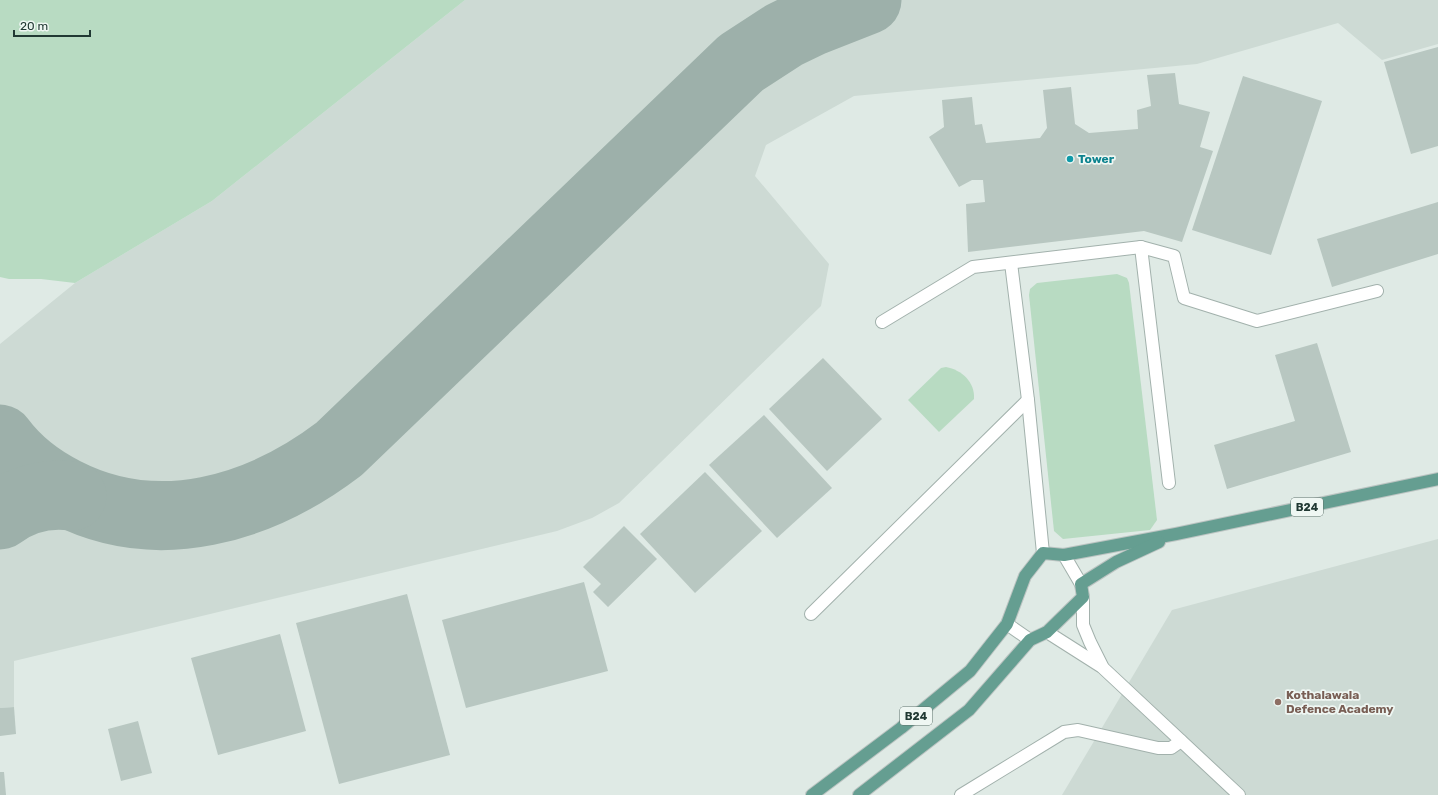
<svg xmlns="http://www.w3.org/2000/svg" width="1438" height="795" viewBox="0 0 1438 795" font-family="Rubik,sans-serif">
	<style>
		.built { fill: #cddad4 }
		.green { fill: #b8dbc2 }
		.lines { fill: none; stroke-linecap: round; stroke-linejoin: round }
		.taxiway { stroke: #9db0aa; stroke-width: 69 }
		.building { fill: #b8c7c1 }
		.minor-casing { stroke: #a2b1ac; stroke-width: 14 }
		.major-casing { stroke: #bcc4c2; stroke-width: 14 }
		.minor { stroke: #fff; stroke-width: 12 }
		.major { stroke: #659e91; stroke-width: 12 }
		.culture-dot { fill: #0f9aa8; stroke: #eff7f3; stroke-width: 1.5 }
		.education-dot { fill: #8d6e63; stroke: #eff7f3; stroke-width: 1.5 }
		.labels { text-anchor: middle; stroke-width: 3.5; stroke-linejoin: round; paint-order: stroke }
		.shield { fill: #eff7f3; stroke: #5f726d; stroke-width: 1 }
		.shield-label { font-size: 11px; font-weight: bold; fill: #213933 }
		.culture-label { font-size: 12px; font-weight: bold; fill: #0d838f; stroke: #eff7f3; text-anchor: start }
		.education-label { font-size: 12px; font-weight: bold; fill: #785e54; stroke: #eff7f3; text-anchor: start }
	</style>
	<rect width="100%" height="100%" fill="#dfeae5"/>
	<g class="built">
		<polygon points="465,0 1438,0 1438,44 1382,60 1338,23 1197,64 854,96 766,145 755,176 829,264 821,306 619,503 592,518 557,531 14,661 14,707 0,708 0,344 75,283 212,201"/>
		<polygon points="1438,539 1438,795 1062,795 1172,610"/>
	</g>
	<g class="green">
		<polygon points="0,0 465,0 212,201 75,283 41,279 9,279 0,277"/>
		<polygon points="1117,274 1127,278 1129,283 1157,520 1150,530 1063,539 1054,531 1029,295 1030,289 1037,283"/>
		<path d="M946 367C962 370 975 382 974 399L939 432 908 400 941 368Z"/>
	</g>
	<g class="lines">
		<g class="taxiway">
			<path d="M0 439C17 462 39 479 65 492 158 540 260 509 339 449L741 63 784 35 811 22 867 0"/>
			<path d="M0 515C21 499 47 493 72 496"/>
		</g>
	</g>
	<g class="building">
		<polygon points="1438,47 1438,146 1411,154 1384,62"/>
		<polygon points="1175,73 1179,104 1210,112 1200,147 1213,151 1182,242 1144,231 968,252 966,204 985,202 983,180 972,180 959,187 929,137 944,127 942,100 972,97 975,125 982,124 986,143 1040,138 1047,128 1043,90 1071,87 1075,124 1089,133 1138,129 1137,110 1151,106 1147,75"/>
		<polygon points="1243,76 1322,101 1271,255 1192,230"/>
		<polygon points="1438,202 1438,254 1332,287 1317,239"/>
		<polygon points="1317,343 1351,452 1227,489 1214,445 1295,421 1275,355"/>
		<polygon points="823,358 882,419 827,471 769,409"/>
		<polygon points="764,415 832,488 777,538 709,465"/>
		<polygon points="705,472 762,531 695,593 640,534"/>
		<polygon points="624,526 657,559 608,607 593,592 601,584 583,567"/>
		<polygon points="584,582 608,671 466,708 442,620"/>
		<polygon points="407,594 450,755 339,784 296,623"/>
		<polygon points="280,634 306,731 218,755 191,658"/>
		<polygon points="14,707 16,734 0,736 0,708"/>
		<polygon points="138,721 152,773 121,781 108,729"/>
		<polygon points="0,772 4,772 6,795 0,795"/>
	</g>
	<g class="lines">
		<defs>
			<g id="minor">
				<polyline points="1141,247 1169,483"/>
				<polyline points="1011,263 1028,400 1043,553"/>
				<polyline points="882,322 973,267 1141,247 1174,256 1184,298 1257,321 1377,291"/>
				<polyline points="1064,555 1081,584"/>
				<polyline points="1083,597 1083,625 1090,642 1102,666"/>
				<polyline points="811,614 1028,400"/>
				<polyline points="1007,624 1030,640"/>
				<polyline points="1047,632 1102,667 1239,795"/>
				<polyline points="961,795 1064,732 1078,730 1158,748 1171,748 1181,741"/>
			</g>
			<g id="major">
				<polyline points="812,795 901,728 970,671 1007,624 1025,576 1043,553 1064,555 1176,534 1438,479"/>
				<polyline points="859,795 969,710 1030,640 1047,632 1083,597 1081,584 1116,562 1159,542"/>
			</g>
		</defs>
		<use href="#minor" class="minor-casing"/>
		<use href="#major" class="major-casing"/>
		<use href="#minor" class="minor"/>
		<use href="#major" class="major"/>
	</g>
	<circle class="culture-dot" cx="1070" cy="159" r="4"/>
	<circle class="education-dot" cx="1278" cy="702" r="4"/>
	<g class="labels">
		<g class="shield">
			<rect x="1291" y="498" width="32" height="18" rx="3"/>
			<rect x="900" y="707" width="32" height="18" rx="3"/>
		</g>
		<g class="shield-label">
			<text x="1307" y="511">B24</text>
			<text x="916" y="720">B24</text>
		</g>
		<g class="culture-label">
			<text x="1078" y="163">Tower</text>
		</g>
		<g class="education-label">
			<text x="1286" y="699">Kothalawala<tspan x="1286" dy="14">Defence Academy</tspan></text>
		</g>
	</g>
	<path d="M14 30v6h76v-6" fill="none" stroke="#213933" stroke-width="2"/>
	<text x="20" y="30" font-size="12" fill="#213933" stroke="#eff7f3" stroke-width="3" paint-order="stroke">20 m</text>
</svg>
